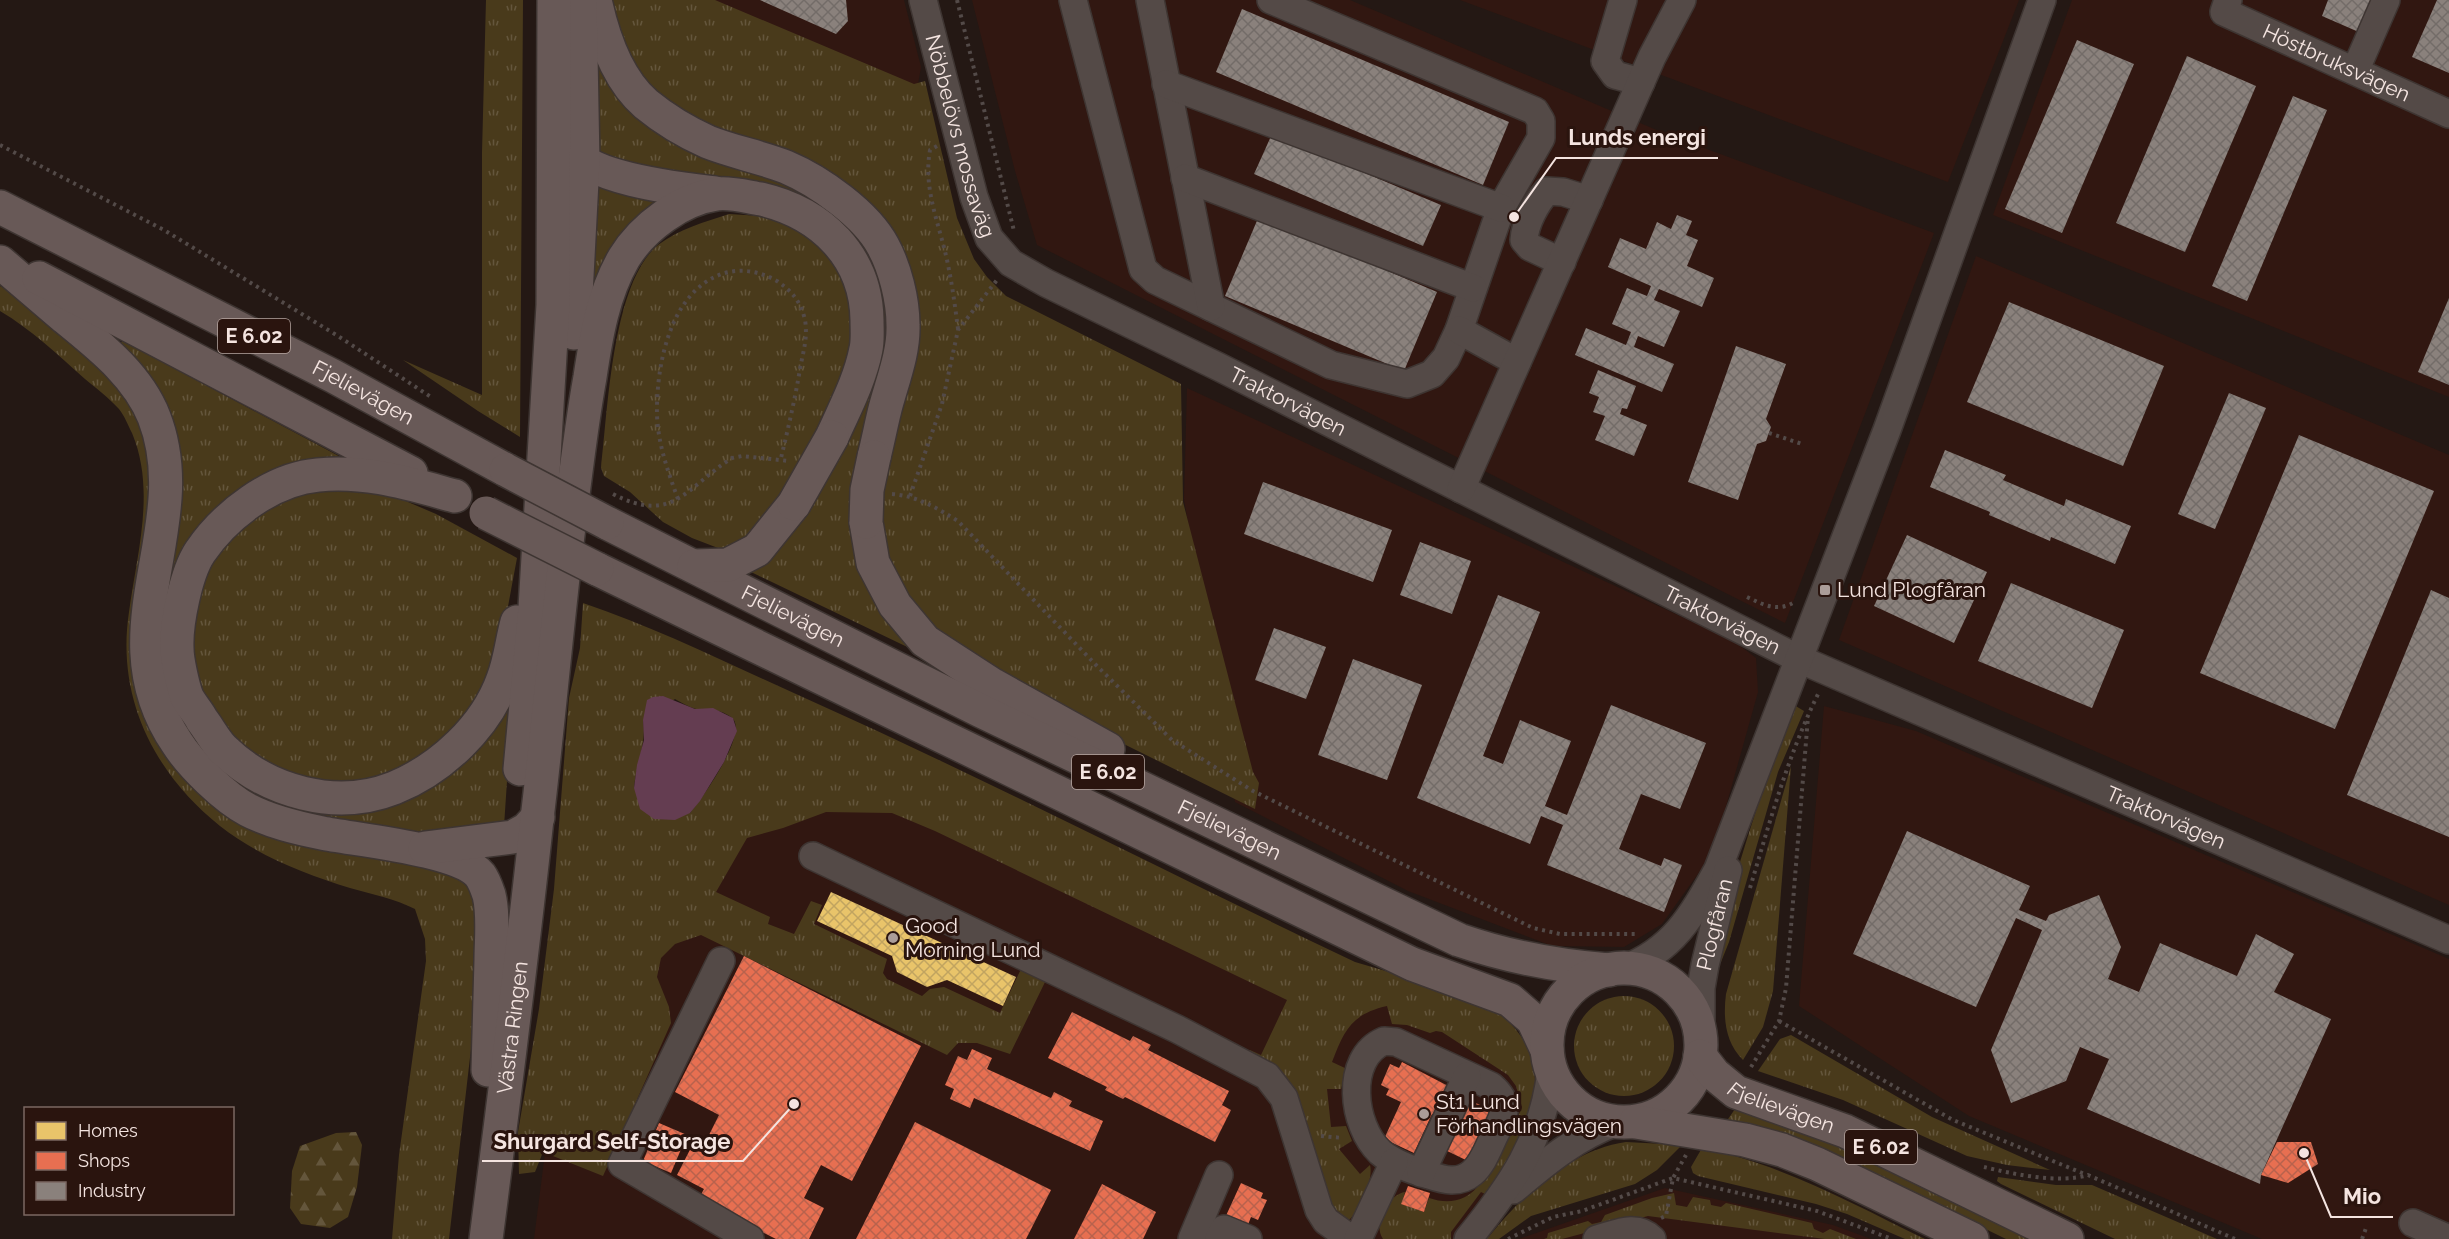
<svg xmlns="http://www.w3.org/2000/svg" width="2449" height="1239" viewBox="0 0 2449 1239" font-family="Raleway,sans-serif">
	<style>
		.built { fill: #311711 }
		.grass { fill: url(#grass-tufts); fill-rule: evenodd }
		.forest { fill: url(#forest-firs) }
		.water { fill: #643d51 }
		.homes { fill: url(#homes-cross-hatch) }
		.shops { fill: url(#shops-cross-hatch) }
		.industry { fill: url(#industry-cross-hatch) }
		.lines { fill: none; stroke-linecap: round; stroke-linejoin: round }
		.minor-casing { stroke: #3e3532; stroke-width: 30 }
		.major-casing { stroke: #3e3532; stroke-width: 36 }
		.path { stroke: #534a48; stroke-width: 4; stroke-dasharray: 3 4.5; stroke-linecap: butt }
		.minor { stroke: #544a47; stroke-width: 27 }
		.major { stroke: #685957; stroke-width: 33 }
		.major-bridge-casing { stroke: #3e3532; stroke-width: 36; stroke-linecap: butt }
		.major-bridge { stroke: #685957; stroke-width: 33 }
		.poi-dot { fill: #ab9d99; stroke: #2a140e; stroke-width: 2 }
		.labels { text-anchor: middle; stroke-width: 6; stroke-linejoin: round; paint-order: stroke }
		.shield { fill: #2a140e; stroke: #b7a6a1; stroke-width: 1.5 }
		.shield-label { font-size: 20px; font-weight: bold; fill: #f4e4e0 }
		.street-label { font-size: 21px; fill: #f4e4e0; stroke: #2a140e }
		.poi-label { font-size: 21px; fill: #f4e4e0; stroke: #2a140e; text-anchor: start }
		.leader { fill: none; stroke: #f4e4e0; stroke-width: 2 }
		.callout-dot { fill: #f4e4e0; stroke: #2a140e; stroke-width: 2 }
		.callout-label { font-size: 22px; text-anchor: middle; font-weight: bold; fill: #f4e4e0; stroke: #2a140e; stroke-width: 6; stroke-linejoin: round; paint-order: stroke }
	</style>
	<defs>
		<pattern id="grass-tufts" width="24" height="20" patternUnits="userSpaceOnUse" patternTransform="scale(1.5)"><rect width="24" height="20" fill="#493a1b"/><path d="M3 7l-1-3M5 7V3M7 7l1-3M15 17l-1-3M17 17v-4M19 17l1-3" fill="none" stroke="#64563c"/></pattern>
		<pattern id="forest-firs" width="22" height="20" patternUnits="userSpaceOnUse" patternTransform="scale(1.5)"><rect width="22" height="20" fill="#493a1b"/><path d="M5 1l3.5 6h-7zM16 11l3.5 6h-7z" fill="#64563c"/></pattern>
		<pattern id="homes-cross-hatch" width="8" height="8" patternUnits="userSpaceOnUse" patternTransform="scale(1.5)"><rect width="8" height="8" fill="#e9c46a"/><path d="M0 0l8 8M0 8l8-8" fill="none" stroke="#c1a460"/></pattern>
		<pattern id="shops-cross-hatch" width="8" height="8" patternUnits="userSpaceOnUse" patternTransform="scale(1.5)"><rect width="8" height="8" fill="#e76f51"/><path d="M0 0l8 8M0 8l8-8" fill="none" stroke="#b8624d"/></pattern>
		<pattern id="industry-cross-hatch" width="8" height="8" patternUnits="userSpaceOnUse" patternTransform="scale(1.5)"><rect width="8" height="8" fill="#8a817c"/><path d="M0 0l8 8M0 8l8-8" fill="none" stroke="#736c68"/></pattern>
	</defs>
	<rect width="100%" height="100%" fill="#241814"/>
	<g class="built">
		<polygon points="639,0 904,0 921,67 914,108"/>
		<polygon points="972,0 1350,0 1666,134 1934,233 1785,623 1037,245 1015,171"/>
		<polygon points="1460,0 2019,0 1948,182"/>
		<polygon points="2072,0 2449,0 2449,397 1993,215"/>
		<polygon points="1976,256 2449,455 2449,905 1839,640"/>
		<polygon points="1187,388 1734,641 1756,658 1758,692 1713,853 1662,924 1624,947 1552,946 1408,891 1235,802 1184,499"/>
		<polygon points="1824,706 1916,731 2449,959 2449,1239 2262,1239 1969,1116 1799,1006"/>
		<polygon points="849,772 1481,1019 1538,1062 1540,1098 1508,1169 1455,1239 534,1239 545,1153 660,869"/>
		<polygon points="1665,1188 1833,1225 1871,1239 1519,1239"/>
	</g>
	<g class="grass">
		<polygon points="486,0 523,0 520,437 478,411 403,360 482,395 482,153"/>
		<polygon points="608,0 715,0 914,84 925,81 957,218 974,259 987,277 1006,296 1181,384 1183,502 1253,772 1259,783 1255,809 1039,702 924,620 894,575 880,536 879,510 909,371 883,224 652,92 630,63"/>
		<polygon points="593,50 604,62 810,192 867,246 881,273 890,340 856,477 924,655 751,572 768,558 864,387 851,242 620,164 591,148"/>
		<polygon points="592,180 674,196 592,308"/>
		<path d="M729 214 788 218 832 253 849 288 854 348 830 412 777 505 750 538 732 548H718L692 538 663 522 630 492 604 476 601 468C608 410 612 283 658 245 679 229 705 222 729 214Z"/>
		<path d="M0 286 27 301 117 379 143 423 153 456 186 775 447 872 470 885 483 945 449 1239H392L399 1155 426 961 425 939 415 909C395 899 372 894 350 888 305 874 258 856 220 826 154 773 116 698 129 612 137 553 156 490 132 433 128 425 124 415 119 409 109 398 96 388 85 379 57 354 32 330 0 311Z"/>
		<polygon points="123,341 350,462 317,464 174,576 209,752 386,805 513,691 504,826 450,833 348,827 254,802 183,737 156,629 175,506 115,347"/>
		<polygon points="359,487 401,499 436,514 517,558 503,633 475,708 427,758 356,786 296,779 244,754 196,682 190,622 209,559 246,517 299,492"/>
		<path d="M583 603C660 629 733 666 807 699 992 782 1172 875 1355 962L1389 972 1500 1014C1567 1069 1524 1137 1485 1194L1481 1192 1451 1232V1239H1383C1372 1223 1388 1195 1405 1192L1402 1204 1424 1212 1429 1198C1441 1202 1453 1203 1465 1197 1488 1186 1512 1130 1522 1107L1516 1086 1508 1075 1442 1032 1436 1031 1430 1033 1407 1025 1392 1024 1387 1006C1351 1014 1344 1031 1332 1062L1347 1069 1341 1089H1327L1331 1127 1346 1126 1352 1141 1339 1149 1360 1174 1370 1165C1374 1179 1359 1215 1346 1222L1338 1221 1247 1055 1250 1050 1261 1055 1287 1000 935 831 892 813 826 812 783 828 747 838 716 892 770 917 768 924 794 934 811 901 822 905 814 924 887 959 883 973 887 979 922 996 930 989 944 987 1000 1013 1021 969 1046 980 1010 1054 977 1043H958L947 1055 701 935 675 944 661 958 657 977 669 1007 671 1023 603 1176 543 1152 535 1172 519 1174 518 1132 539 1009 554 889 569 698 580 648ZM675 699C682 703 689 707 696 709 710 712 717 707 731 717 751 730 702 799 690 813L634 788C636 764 647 744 643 720Z"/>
		<path d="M1794 705 1804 711 1778 772 1729 942 1721 962 1717 960C1732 873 1763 788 1794 705Z"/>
		<path d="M1791 766 1773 991 1763 1027 1743 1060C1725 1042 1723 1018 1726 994Z"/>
		<circle cx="1624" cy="1046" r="50"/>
		<polygon points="1791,1035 1932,1117 2050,1170 2007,1165 1967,1156 1843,1100 1758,1071 1780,1039"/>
		<polygon points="1735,1109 1809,1131 2033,1239 2006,1239 1875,1175 1726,1122"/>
		<path d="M1626 1142 1682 1145 1657 1170 1635 1184 1531 1216 1499 1239H1487C1521 1196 1570 1150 1626 1142Z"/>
		<path d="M1702 1148C1782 1164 1853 1204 1925 1239H1905L1847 1214 1816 1204 1698 1176 1693 1173 1691 1167Z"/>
		<polygon points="1998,1177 2056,1185 2092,1185 2217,1239 2115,1239 2001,1184 1997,1181"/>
		<polygon points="1674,1193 1676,1205 1687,1207 1693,1197 1710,1200 1711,1205 1721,1207 1726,1203 1812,1223 1814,1229 1823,1233 1830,1229 1856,1239 1825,1239 1648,1216 1562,1239 1544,1239 1547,1238 1548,1233 1588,1221 1592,1224 1601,1222 1605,1215 1652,1198"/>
	</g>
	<polygon class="forest" points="356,1132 362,1145 357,1187 348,1217 330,1228 301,1224 290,1208 292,1171 300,1146 336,1133"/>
	<polygon class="water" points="663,696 695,709 713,708 733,718 737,731 724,762 700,801 690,813 675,820 654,819 640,809 634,788 637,765 644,740 643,720 647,700 653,697"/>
	<polygon class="homes" points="831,892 1016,977 1003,1006 947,980 927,987 897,972 892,956 817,921"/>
	<g class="shops">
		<polygon points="744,956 921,1046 852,1181 821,1165 804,1198 824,1208 809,1239 776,1239 698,1200 704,1189 677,1175 697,1136 706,1141 719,1115 675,1092"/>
		<polygon points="1072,1012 1130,1041 1133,1036 1151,1045 1148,1050 1229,1091 1222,1105 1231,1110 1215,1142 1125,1097 1123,1099 1105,1090 1107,1087 1048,1058"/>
		<polygon points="972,1049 992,1058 987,1069 1051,1098 1054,1092 1072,1101 1069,1106 1103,1121 1090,1151 974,1098 970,1108 950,1099 954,1089 945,1085 958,1056 967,1060"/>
		<polygon points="1402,1062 1452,1088 1438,1116 1432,1114 1414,1153 1384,1139 1401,1102 1386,1095 1389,1089 1381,1085 1390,1064 1399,1068"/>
		<polygon points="1468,1099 1494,1112 1470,1162 1443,1149"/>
		<polygon points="915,1122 1051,1190 1026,1239 856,1239"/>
		<polygon points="659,1123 687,1135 671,1173 643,1161"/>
		<polygon points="2277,1142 2311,1142 2318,1164 2288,1183 2261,1175"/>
		<polygon points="1241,1183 1263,1193 1261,1198 1267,1200 1258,1220 1251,1217 1246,1230 1224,1220"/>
		<polygon points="1102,1184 1156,1212 1143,1239 1074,1239"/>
		<polygon points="1408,1186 1430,1193 1424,1212 1401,1204"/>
	</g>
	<g class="industry">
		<polygon points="760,0 846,0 848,21 836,34"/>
		<polygon points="2328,0 2376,0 2361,33 2322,16"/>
		<polygon points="2437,0 2449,0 2449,73 2412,57"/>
		<polygon points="1242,9 1509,122 1483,185 1216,72"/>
		<polygon points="2077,40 2134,64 2062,233 2005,209"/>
		<polygon points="2187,56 2256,86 2185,252 2116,223"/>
		<polygon points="2293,96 2327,110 2247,301 2212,286"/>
		<polygon points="1272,134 1441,205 1423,246 1254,174"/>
		<polygon points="1677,215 1692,221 1686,235 1698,240 1687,266 1714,278 1702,307 1659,289 1654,300 1680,311 1664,347 1638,336 1634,347 1674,364 1662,392 1575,355 1586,328 1626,345 1631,332 1612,324 1627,288 1647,296 1651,286 1608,267 1620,238 1646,249 1657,222 1671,229"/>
		<polygon points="1259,216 1437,292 1404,371 1225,296"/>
		<polygon points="2449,298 2449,385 2418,372"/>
		<polygon points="2009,302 2164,366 2123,466 1967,402"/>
		<polygon points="1736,346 1786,364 1766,419 1771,427 1766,441 1757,444 1738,500 1688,482"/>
		<polygon points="1598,370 1636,386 1627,409 1622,408 1620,414 1647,425 1634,456 1595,440 1605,416 1593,412 1599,397 1589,393"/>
		<polygon points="2229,393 2266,408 2215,529 2178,514"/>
		<polygon points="2299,435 2434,491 2335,729 2200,673"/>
		<polygon points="1945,450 2006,475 2003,480 2064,506 2066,499 2131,526 2115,564 2051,537 2050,541 1989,515 1990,512 1930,487"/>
		<polygon points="1263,482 1392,530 1373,582 1244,534"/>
		<polygon points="1907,535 1987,572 1954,643 1874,606"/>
		<polygon points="1420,542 1471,561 1452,614 1400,595"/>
		<polygon points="2011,583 2124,630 2092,708 1978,661"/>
		<polygon points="2431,590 2449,598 2449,837 2347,795"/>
		<polygon points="1498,595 1540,612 1483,756 1503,764 1520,720 1571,741 1545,806 1567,815 1611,705 1706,743 1680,809 1641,794 1619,849 1661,866 1664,858 1682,865 1664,912 1547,865 1563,825 1541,816 1530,844 1417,798"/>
		<polygon points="1274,628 1326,647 1306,699 1255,680"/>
		<polygon points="1353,659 1422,685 1387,780 1318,755"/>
		<polygon points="1907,831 2030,886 2019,910 2046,921 2049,915 2099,895 2121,947 2108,979 2139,992 2160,943 2237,976 2256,934 2294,954 2274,992 2331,1019 2261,1175 2260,1184 2087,1109 2109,1059 2080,1047 2066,1081 2011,1103 1991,1050 2042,930 2016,918 1976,1007 1853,954"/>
	</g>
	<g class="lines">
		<defs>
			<g id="minor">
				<path id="s1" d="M923 0 974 197 989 238 1011 263 1046 283 1219 367 1799 659 2449 940"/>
				<polyline points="1073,0 1143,269 1155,280 1331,365 1407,384 1432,374 1446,358 1459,330 1501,208 1541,138 1541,121 1535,111 1271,0"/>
				<polyline points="1150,0 1211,307"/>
				<polyline points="1623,0 1605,61 1615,75 1641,82"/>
				<path id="s2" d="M2228 0 2224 12 2449 114"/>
				<polyline points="2355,71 2386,0"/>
				<polyline points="1166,84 1501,208"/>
				<polyline points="1185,178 1473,288"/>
				<path d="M1562 262 1530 247 1524 240C1525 223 1536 203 1547 191L1563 192 1589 200"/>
				<polyline points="1459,330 1517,362"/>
				<polyline points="1461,489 1652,57 1682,0"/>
				<polyline points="813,856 1177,1029 1267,1076 1284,1098 1319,1210 1326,1221 1351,1239"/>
				<polyline points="721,961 622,1164 750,1239"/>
				<path d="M1623 969C1674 950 1693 914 1718 869L1887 430 2042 0"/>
				<path id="s3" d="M1701 1040V988L1705 965 1728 870"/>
				<path d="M1384 1041 1396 1042 1491 1086C1511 1103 1505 1113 1495 1134 1489 1146 1483 1164 1472 1173 1459 1184 1444 1180 1429 1175 1412 1170 1394 1164 1380 1152 1352 1126 1344 1058 1384 1041Z"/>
				<polyline points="1421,1173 1467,1076"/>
				<path d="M1513 1190C1545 1163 1577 1136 1617 1122"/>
				<polyline points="2413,1223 2447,1238"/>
				<polyline points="1192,1239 1219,1175"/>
				<polyline points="1219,1239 1224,1229 1248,1239"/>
				<polyline points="1358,1239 1394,1162"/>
				<path d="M1468 1239C1511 1186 1543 1140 1551 1071"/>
				<path d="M1597 1239C1616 1234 1636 1223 1652 1239"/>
			</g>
			<g id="major">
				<path d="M595 0C603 37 617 79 646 104 663 118 688 133 708 142 733 152 761 157 786 167 819 181 866 214 883 246 895 268 903 300 903 325 904 353 892 382 885 409 881 425 878 441 874 457"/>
				<path d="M571 148C587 179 682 189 715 193"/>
				<path id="s4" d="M0 207 333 376 506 470"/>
				<path d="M0 262C21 280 42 298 63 316 97 344 137 374 154 417 197 527 101 632 177 743 191 765 225 798 248 810 271 822 297 828 322 833 356 840 459 849 480 875 483 879 487 889 489 895 494 915 491 939 491 960 490 997 489 1034 488 1070"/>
				<polyline points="39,278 411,473"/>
				<polyline points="574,333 583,162 580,0"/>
				<path d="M455 496C410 484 366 470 318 475 272 479 225 515 200 552 186 573 176 623 177 648 177 660 183 686 187 697 191 705 198 712 202 720 209 729 215 741 223 749 267 792 336 811 394 788 441 769 486 727 503 679 510 661 512 640 517 622"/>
				<polyline points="866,522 873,563 895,605 925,641 993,685 1108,749"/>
				<path id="s5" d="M607 523 981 711 1459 940C1508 957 1557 966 1609 970"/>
				<polyline points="694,566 728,565 757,550 794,504"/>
				<polyline points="597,569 1412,964 1510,1000 1533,1020 1547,1050"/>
				<polyline points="520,769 535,608 553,305 554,0"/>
				<polyline points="425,848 513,837 527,829 538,817"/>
				<circle cx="1624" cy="1045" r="77"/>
				<path id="s6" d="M1700 1056 1714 1074 1736 1092 1845 1131 2067 1239"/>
				<polyline points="1636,1122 1745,1140 1782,1150 1817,1164 1972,1239"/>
				<path id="s7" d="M486 1239C504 1099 522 959 537 819 548 727 556 635 567 543 574 488 580 432 590 377 596 337 603 294 624 258 643 227 681 199 717 194 730 192 748 197 761 199 821 213 866 256 867 320 867 329 868 340 866 349 860 380 845 408 832 437"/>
			</g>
		</defs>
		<use href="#minor" class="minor-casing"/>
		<use href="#major" class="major-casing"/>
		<g class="path">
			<polyline points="957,0 1014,231"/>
			<polyline points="0,145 164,230 338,336 431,397"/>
			<path d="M937 146 930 150C923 189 939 223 947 260 952 283 955 306 958 329"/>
			<polyline points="1769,433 1802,444"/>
			<path d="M613 494C673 525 685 488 732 458L742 456 789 461"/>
			<path d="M892 494C917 496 937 508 958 521L1096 665 1172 740 1253 791 1533 928 1560 934H1638"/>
			<polyline points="910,496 942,404 958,330 997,280"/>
			<path d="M678 499C668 472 658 444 657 415 656 366 670 289 725 273 743 268 761 272 777 281 792 291 801 302 805 320 808 338 803 352 800 369 795 399 788 429 781 458"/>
			<path d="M1747 597C1764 605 1778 613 1796 601"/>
			<path d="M1750 888C1770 821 1788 755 1819 692"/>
			<polyline points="1779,1021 1953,1120 2087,1175"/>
			<polyline points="1751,1067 1779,1021 1786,988 1808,717"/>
			<polyline points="1321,1136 1343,1138"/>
			<path d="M1984 1167C2013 1174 2059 1184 2088 1175L2235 1239"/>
			<polyline points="1661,1218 1666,1216 1673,1178 1686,1155"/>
			<polyline points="1508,1239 1553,1217 1582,1211 1673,1178 1817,1211 1892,1239"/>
			<polyline points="2362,1239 2366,1228"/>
		</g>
		<use href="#minor" class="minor"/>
		<use href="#major" class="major"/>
		<defs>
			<g id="major-bridge">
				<polyline points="506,470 607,523"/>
				<polyline points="794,504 832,437"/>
				<polyline points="486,513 597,569"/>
				<polyline points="866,522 867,490 874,457"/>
			</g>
		</defs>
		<use href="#major-bridge" class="major-bridge-casing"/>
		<use href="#major-bridge" class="major-bridge"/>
	</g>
	<g class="poi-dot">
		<rect x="1819" y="584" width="12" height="12" rx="3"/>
		<circle cx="893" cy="938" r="6"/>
		<circle cx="1424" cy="1114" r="6"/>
	</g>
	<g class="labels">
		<g class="shield">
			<rect x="218" y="319" width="72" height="34" rx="4.5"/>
			<rect x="1072" y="755" width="72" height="34" rx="4.5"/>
			<rect x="1845" y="1130" width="72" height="34" rx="4.5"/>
		</g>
		<g class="shield-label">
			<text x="254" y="343">E 6.02</text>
			<text x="1108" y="779">E 6.02</text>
			<text x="1881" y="1154">E 6.02</text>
		</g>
		<g class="street-label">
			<text dy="7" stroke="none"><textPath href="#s2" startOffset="136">Höstbruksvägen</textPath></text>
			<text dy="7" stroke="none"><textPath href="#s1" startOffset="141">Nöbbelövs mossaväg</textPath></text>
			<text dy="7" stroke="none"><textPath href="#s4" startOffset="408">Fjelievägen</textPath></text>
			<text dy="7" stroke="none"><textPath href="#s1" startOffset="590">Traktorvägen</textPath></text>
			<text dy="7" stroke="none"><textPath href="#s5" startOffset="208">Fjelievägen</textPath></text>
			<text dy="7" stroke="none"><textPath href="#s1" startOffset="1076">Traktorvägen</textPath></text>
			<text dy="7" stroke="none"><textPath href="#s1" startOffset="1562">Traktorvägen</textPath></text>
			<text dy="7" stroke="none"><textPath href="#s5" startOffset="694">Fjelievägen</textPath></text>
			<text dy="7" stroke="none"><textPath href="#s3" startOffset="117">Plogfåran</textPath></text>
			<text dy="7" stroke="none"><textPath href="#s7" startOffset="213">Västra Ringen</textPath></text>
			<text dy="7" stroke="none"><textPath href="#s6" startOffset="99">Fjelievägen</textPath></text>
		</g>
		<g class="poi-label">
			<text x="1837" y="597">Lund Plogfåran</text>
			<text x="905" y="933">Good<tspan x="905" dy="24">Morning Lund</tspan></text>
			<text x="1436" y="1109">St1 Lund<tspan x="1436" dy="24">Förhandlingsvägen</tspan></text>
		</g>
	</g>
	<path class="leader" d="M1514 217L1556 158H1718M794 1104L743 1161H482M2304 1153L2331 1217H2393"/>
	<g class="callout-dot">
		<circle cx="1514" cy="217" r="6"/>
		<circle cx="794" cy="1104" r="6"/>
		<circle cx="2304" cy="1153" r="6"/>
	</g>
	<g class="callout-label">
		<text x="1637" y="145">Lunds energi</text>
		<text x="612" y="1149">Shurgard Self-Storage</text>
		<text x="2362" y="1204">Mio</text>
	</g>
	<rect x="24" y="1107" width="210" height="108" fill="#2a140e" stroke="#7b6762" stroke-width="1.5"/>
	<rect x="36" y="1122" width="30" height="18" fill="#e9c46a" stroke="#7b6762" stroke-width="1.5"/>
	<text x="78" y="1137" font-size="18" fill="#f4e4e0">Homes</text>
	<rect x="36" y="1152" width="30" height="18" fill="#e76f51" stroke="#7b6762" stroke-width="1.5"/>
	<text x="78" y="1167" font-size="18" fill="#f4e4e0">Shops</text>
	<rect x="36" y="1182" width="30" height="18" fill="#8a817c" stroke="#7b6762" stroke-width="1.5"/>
	<text x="78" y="1197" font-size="18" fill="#f4e4e0">Industry</text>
</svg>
